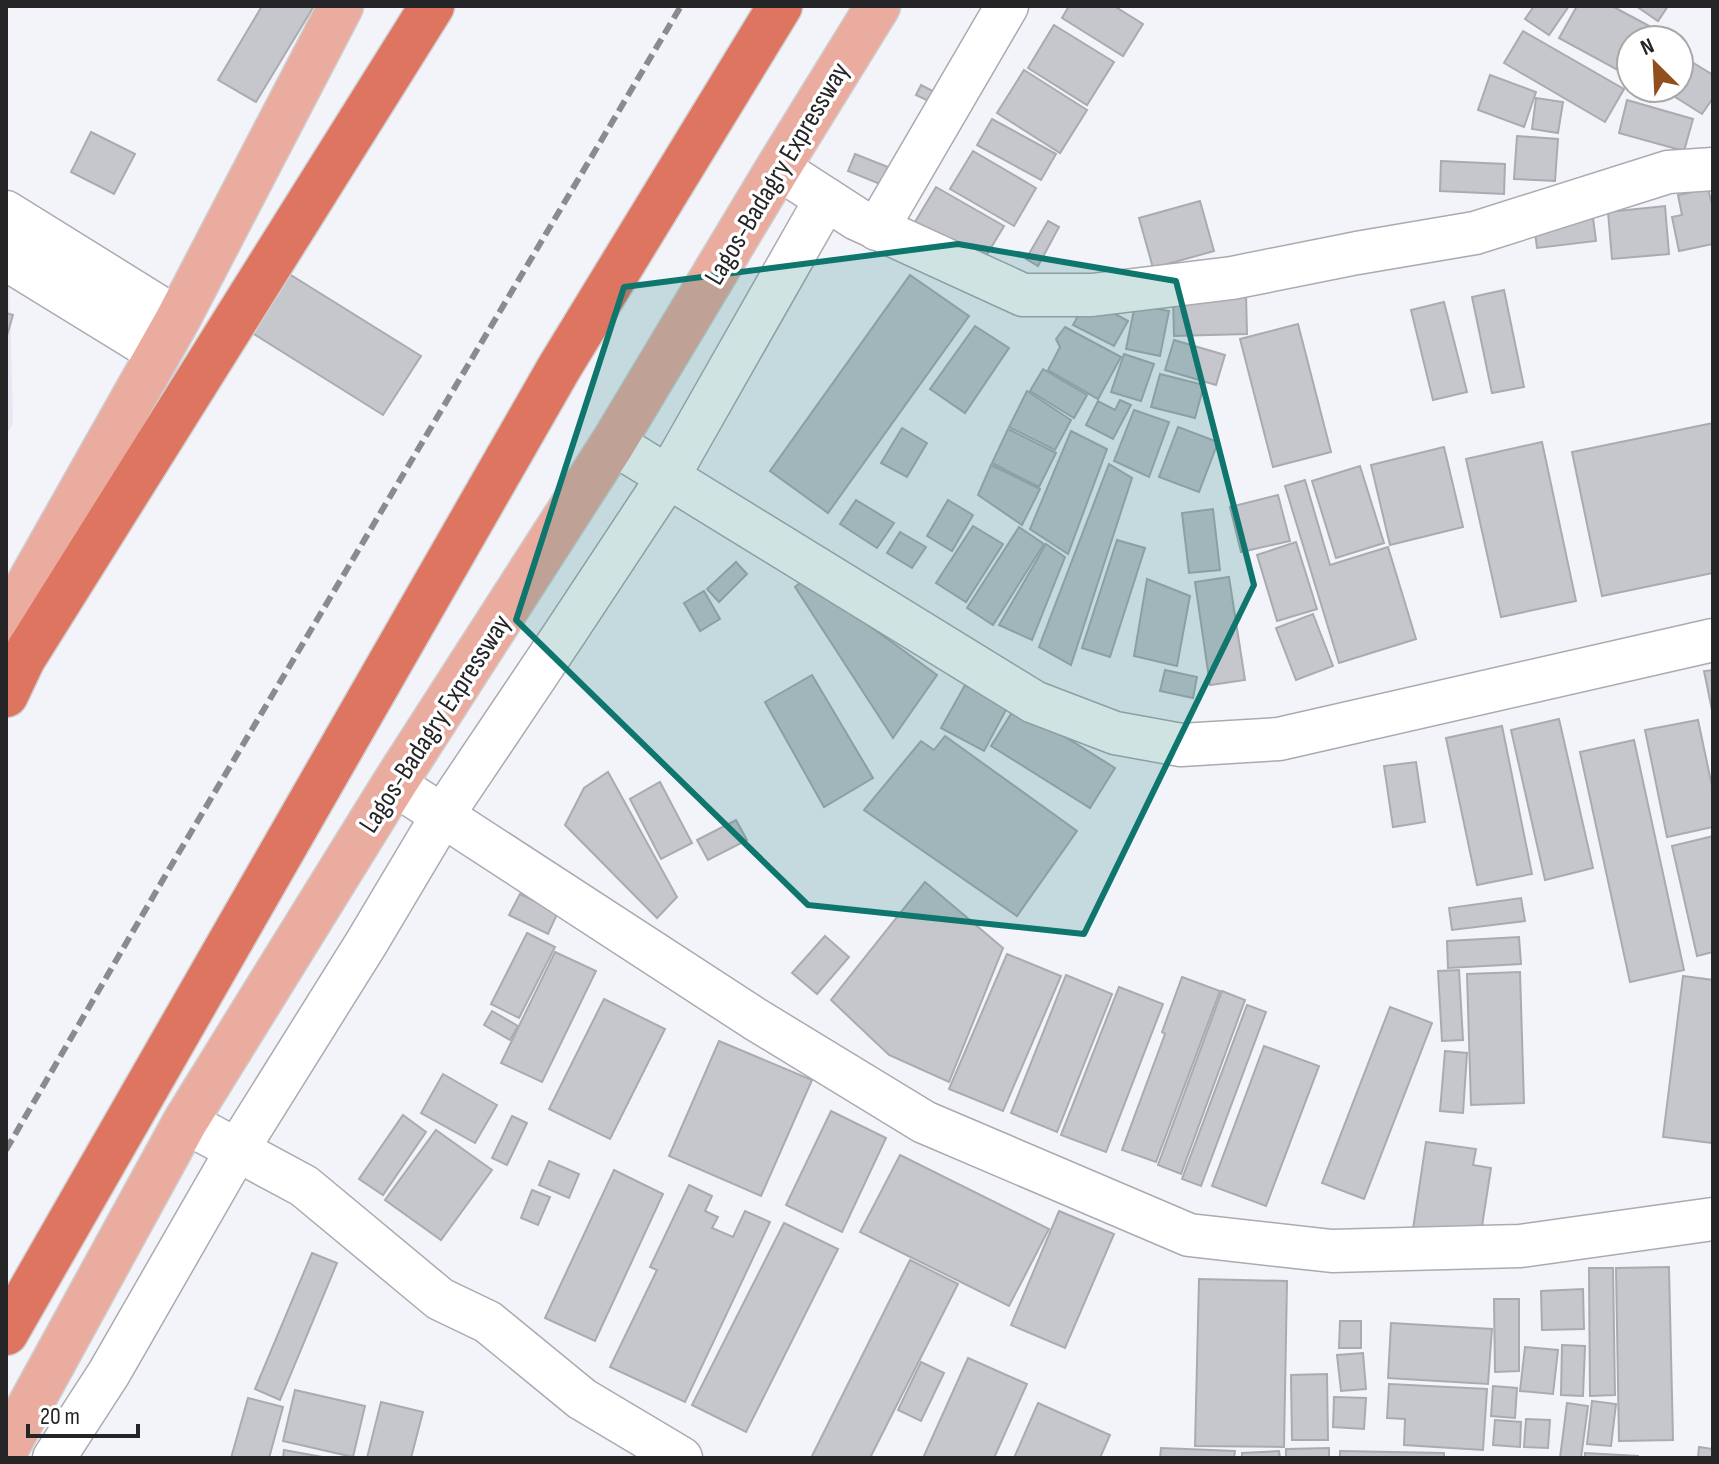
<svg xmlns="http://www.w3.org/2000/svg" width="1719" height="1464" viewBox="0 0 1719 1464" font-family="'Sofia Sans Condensed',sans-serif">
	<style>
		.built { fill: #e6e6f4 }
		.building { fill: #c6c6cd; stroke: #aaaab1; stroke-width: 2 }
		.lines { fill: none; stroke-linecap: round; stroke-linejoin: round }
		.minor-casing { stroke: #aaaab1; stroke-width: 45 }
		.major-casing { stroke: #cfcfd0; stroke-width: 47 }
		.highway-casing { stroke: #cfcfd0; stroke-width: 47 }
		.minor { stroke: #fff; stroke-width: 42 }
		.major { stroke: #ebaca0; stroke-width: 44 }
		.highway { stroke: #de7560; stroke-width: 44 }
		.rail { stroke: #8a8a8f; stroke-width: 6; stroke-dasharray: 12 6; stroke-linecap: butt }
		.marked { fill: #0f766e; fill-opacity: 0.2; stroke: #0f766e; stroke-width: 6; stroke-linejoin: round }
		.labels { text-anchor: middle; stroke-width: 7; stroke-linejoin: round; paint-order: stroke }
		.street-label { font-size: 28px; fill: #252528; stroke: #fff }
	</style>
	<rect width="100%" height="100%" fill="#f3f3fa"/>
	<polygon class="built" points="6,223 8,224 13,424 6,435"/>
	<g class="building">
		<polygon points="262,6 314,6 256,102 218,80"/>
		<polygon points="1069,6 1114,6 1143,24 1123,56 1062,18"/>
		<polygon points="1534,6 1569,6 1549,35 1525,19"/>
		<polygon points="1577,6 1612,6 1651,27 1643,40 1631,40 1631,62 1625,74 1559,38"/>
		<polygon points="1636,6 1668,6 1658,21"/>
		<polygon points="1054,25 1114,62 1087,105 1028,68"/>
		<polygon points="1523,31 1624,89 1605,122 1504,63"/>
		<polygon points="1679,54 1713,75 1713,98 1702,114 1661,88 1679,88"/>
		<polygon points="1024,70 1087,110 1060,153 997,113"/>
		<polygon points="1490,75 1536,92 1524,127 1478,110"/>
		<polygon points="921,85 942,96 937,105 916,95"/>
		<polygon points="1536,98 1563,102 1558,133 1532,129"/>
		<polygon points="1627,100 1693,119 1684,151 1619,133"/>
		<polygon points="992,119 1056,154 1041,180 977,145"/>
		<polygon points="91,132 135,154 114,194 71,172"/>
		<polygon points="1517,136 1558,139 1555,181 1514,179"/>
		<polygon points="973,151 1036,188 1014,226 950,189"/>
		<polygon points="855,154 888,167 880,184 848,171"/>
		<polygon points="1441,161 1505,164 1504,194 1440,191"/>
		<polygon points="936,187 1004,226 980,266 912,227"/>
		<polygon points="1708,189 1713,208 1713,244 1679,251 1672,217 1682,215 1678,195"/>
		<polygon points="1200,201 1214,251 1153,268 1139,218"/>
		<polygon points="1665,206 1669,254 1612,259 1608,212"/>
		<polygon points="1593,218 1596,241 1537,248 1534,225"/>
		<polygon points="1048,221 1059,227 1038,266 1026,259"/>
		<polygon points="270,262 421,356 383,415 233,321"/>
		<polygon points="910,275 969,316 828,513 770,471"/>
		<polygon points="1504,290 1524,387 1492,393 1472,297"/>
		<polygon points="1246,293 1247,334 1174,336 1173,295"/>
		<polygon points="1087,299 1128,321 1114,346 1073,325"/>
		<polygon points="1444,302 1467,392 1433,400 1411,310"/>
		<polygon points="1135,305 1169,311 1160,356 1126,349"/>
		<polygon points="6,313 13,315 6,339"/>
		<polygon points="1298,324 1331,452 1273,467 1240,339"/>
		<polygon points="975,326 1009,348 965,413 930,389"/>
		<polygon points="1065,327 1121,357 1098,399 1048,370 1060,347 1056,339"/>
		<polygon points="1174,340 1225,355 1216,385 1165,370"/>
		<polygon points="1124,354 1154,364 1141,401 1111,392"/>
		<polygon points="1043,369 1087,395 1074,418 1030,391"/>
		<polygon points="1160,374 1204,385 1195,418 1151,407"/>
		<polygon points="1027,391 1071,420 1055,450 1009,427"/>
		<polygon points="1120,400 1131,405 1113,439 1086,425 1098,401 1115,410"/>
		<polygon points="1134,410 1169,422 1149,477 1114,461"/>
		<polygon points="1713,423 1713,573 1602,596 1572,452"/>
		<polygon points="1178,427 1218,442 1199,492 1159,477"/>
		<polygon points="902,428 927,443 907,477 881,463"/>
		<polygon points="1008,429 1056,453 1039,487 992,463"/>
		<polygon points="1071,431 1107,449 1068,554 1030,529"/>
		<polygon points="1542,442 1576,601 1501,617 1466,459"/>
		<polygon points="1444,447 1463,527 1390,545 1371,465"/>
		<polygon points="1109,464 1132,478 1071,665 1039,647"/>
		<polygon points="991,465 1040,489 1022,525 978,495"/>
		<polygon points="1360,466 1384,543 1336,558 1312,481"/>
		<polygon points="1305,480 1330,565 1388,547 1416,639 1339,663 1285,486"/>
		<polygon points="1278,495 1290,541 1241,552 1230,507"/>
		<polygon points="856,500 894,523 877,548 840,524"/>
		<polygon points="948,500 973,515 952,551 927,536"/>
		<polygon points="1213,509 1220,570 1189,573 1182,513"/>
		<polygon points="973,526 1003,544 966,602 936,583"/>
		<polygon points="1019,527 1044,544 993,625 967,608"/>
		<polygon points="900,532 926,547 912,568 887,553"/>
		<polygon points="1117,540 1145,548 1110,657 1082,648"/>
		<polygon points="1296,542 1317,609 1277,621 1257,555"/>
		<polygon points="1046,544 1065,557 1032,640 999,625"/>
		<polygon points="736,562 747,574 719,602 707,589"/>
		<polygon points="1229,577 1245,680 1210,685 1195,582"/>
		<polygon points="805,579 937,675 893,738 795,587"/>
		<polygon points="1147,579 1190,596 1177,666 1134,656"/>
		<polygon points="704,591 720,619 700,631 684,603"/>
		<polygon points="1313,614 1333,666 1296,680 1276,628"/>
		<polygon points="1165,670 1197,677 1193,698 1160,691"/>
		<polygon points="1713,670 1713,715 1704,671"/>
		<polygon points="812,675 873,778 824,807 765,702"/>
		<polygon points="965,685 1007,708 984,751 941,728"/>
		<polygon points="1016,706 1115,768 1090,808 991,746"/>
		<polygon points="1559,719 1593,868 1545,880 1511,730"/>
		<polygon points="1698,720 1713,791 1713,827 1667,837 1645,730"/>
		<polygon points="1502,726 1532,874 1477,885 1446,738"/>
		<polygon points="945,736 1077,831 1017,916 864,810 921,741 934,750"/>
		<polygon points="1634,740 1684,970 1630,982 1580,752"/>
		<polygon points="1416,762 1425,822 1393,827 1384,766"/>
		<polygon points="608,772 677,897 657,918 565,825 584,788"/>
		<polygon points="660,782 692,843 661,859 630,799"/>
		<polygon points="736,820 747,840 708,860 697,840"/>
		<polygon points="1713,836 1713,952 1697,956 1672,846"/>
		<polygon points="925,882 1003,948 949,1082 889,1055 831,1000"/>
		<polygon points="520,894 558,912 548,934 509,915"/>
		<polygon points="1521,898 1525,921 1452,930 1449,908"/>
		<polygon points="527,933 555,947 519,1018 491,1004"/>
		<polygon points="825,936 849,957 817,994 792,973"/>
		<polygon points="1519,937 1521,964 1448,968 1447,941"/>
		<polygon points="555,952 596,971 542,1082 501,1063"/>
		<polygon points="1007,954 1061,976 1003,1111 949,1089"/>
		<polygon points="1459,970 1463,1040 1442,1041 1438,971"/>
		<polygon points="1520,972 1524,1103 1471,1105 1467,974"/>
		<polygon points="1066,975 1112,994 1057,1132 1011,1113"/>
		<polygon points="1683,976 1713,980 1713,1143 1663,1137"/>
		<polygon points="1182,977 1220,991 1156,1162 1122,1150 1165,1034 1162,1032"/>
		<polygon points="1119,987 1163,1004 1106,1152 1061,1135"/>
		<polygon points="1222,991 1245,1000 1181,1174 1158,1165"/>
		<polygon points="604,999 665,1029 610,1139 549,1109"/>
		<polygon points="1247,1005 1266,1012 1201,1186 1182,1179"/>
		<polygon points="1390,1007 1432,1023 1364,1199 1322,1183"/>
		<polygon points="492,1011 518,1026 510,1040 484,1025"/>
		<polygon points="719,1041 812,1080 761,1196 669,1156"/>
		<polygon points="1264,1046 1319,1066 1266,1206 1212,1186"/>
		<polygon points="1445,1051 1467,1053 1463,1113 1440,1111"/>
		<polygon points="443,1074 497,1105 475,1143 421,1113"/>
		<polygon points="831,1111 886,1138 842,1232 786,1205"/>
		<polygon points="403,1115 426,1132 383,1195 359,1179"/>
		<polygon points="512,1116 527,1123 507,1165 492,1158"/>
		<polygon points="436,1130 492,1170 441,1240 385,1200"/>
		<polygon points="1426,1142 1476,1149 1473,1165 1491,1168 1480,1239 1413,1229"/>
		<polygon points="900,1155 1049,1229 1009,1306 860,1232"/>
		<polygon points="549,1161 579,1174 569,1198 539,1185"/>
		<polygon points="614,1170 663,1194 595,1341 545,1318"/>
		<polygon points="689,1185 712,1196 705,1211 718,1217 712,1228 733,1237 745,1211 770,1222 685,1402 610,1367 657,1270 650,1267"/>
		<polygon points="532,1190 550,1197 538,1225 521,1218"/>
		<polygon points="1059,1211 1114,1234 1065,1348 1011,1325"/>
		<polygon points="784,1223 838,1249 746,1432 692,1405"/>
		<polygon points="312,1253 337,1263 280,1400 255,1389"/>
		<polygon points="910,1260 958,1284 870,1458 811,1458"/>
		<polygon points="1669,1267 1673,1440 1619,1441 1616,1268"/>
		<polygon points="1589,1268 1613,1268 1615,1395 1590,1396"/>
		<polygon points="1199,1279 1287,1281 1284,1447 1195,1446"/>
		<polygon points="1583,1289 1584,1329 1542,1330 1541,1291"/>
		<polygon points="1494,1299 1519,1299 1519,1371 1495,1372"/>
		<polygon points="1340,1321 1361,1321 1361,1348 1339,1348"/>
		<polygon points="1391,1323 1492,1329 1488,1384 1388,1378"/>
		<polygon points="1562,1345 1585,1346 1583,1396 1561,1395"/>
		<polygon points="1525,1347 1558,1350 1553,1394 1520,1391"/>
		<polygon points="1363,1353 1366,1389 1341,1391 1337,1355"/>
		<polygon points="968,1358 1027,1384 994,1458 923,1458"/>
		<polygon points="921,1362 944,1373 921,1421 898,1410"/>
		<polygon points="1327,1374 1328,1440 1292,1440 1291,1375"/>
		<polygon points="1389,1384 1487,1389 1483,1450 1404,1445 1405,1419 1387,1418"/>
		<polygon points="1493,1386 1517,1388 1515,1418 1491,1416"/>
		<polygon points="295,1390 365,1406 353,1457 283,1441"/>
		<polygon points="1334,1397 1366,1398 1364,1429 1333,1427"/>
		<polygon points="248,1398 283,1407 269,1458 231,1458"/>
		<polygon points="1592,1401 1616,1404 1611,1446 1587,1444"/>
		<polygon points="381,1402 423,1412 411,1458 367,1458"/>
		<polygon points="1038,1403 1110,1435 1100,1458 1014,1458"/>
		<polygon points="1567,1403 1588,1406 1581,1458 1560,1458"/>
		<polygon points="1526,1419 1550,1420 1548,1448 1524,1447"/>
		<polygon points="1495,1420 1521,1422 1520,1447 1493,1445"/>
		<polygon points="1699,1447 1713,1449 1713,1458 1698,1458"/>
		<polygon points="1161,1448 1235,1451 1234,1458 1160,1458"/>
		<polygon points="1329,1448 1329,1458 1286,1458 1286,1449"/>
		<polygon points="284,1450 328,1458 283,1458"/>
		<polygon points="1279,1451 1280,1458 1242,1458 1242,1453"/>
		<polygon points="1340,1451 1444,1453 1444,1458 1340,1458"/>
		<polygon points="1585,1453 1638,1456 1638,1458 1585,1458"/>
	</g>
	<g class="lines">
		<defs>
			<g id="minor">
				<polyline points="778,168 857,219 1023,295 1092,295 1232,278 1357,253 1475,233 1668,172 1713,169"/>
				<polyline points="6,212 178,319"/>
				<polyline points="877,229 1007,6"/>
				<polyline points="6,259 159,353"/>
				<polyline points="613,443 1034,702 1115,733 1181,745 1279,739 1713,640"/>
				<polyline points="394,784 755,1019 924,1122 1189,1235 1332,1251 1520,1246 1713,1219"/>
				<polyline points="185,1122 304,1186 440,1299 488,1322 582,1399 681,1458"/>
				<polyline points="54,1458 109,1373 237,1150 367,942 442,816 565,633 668,477 826,199"/>
			</g>
			<g id="major">
				<polyline points="6,624 178,319 341,6"/>
				<polyline points="6,1449 185,1122 394,784 613,443 778,168 878,6"/>
			</g>
			<g id="highway">
				<polyline points="6,695 23,659 432,6"/>
				<polyline points="6,1333 559,368 780,6"/>
			</g>
		</defs>
		<use href="#minor" class="minor-casing"/>
		<use href="#major" class="major-casing"/>
		<use href="#highway" class="highway-casing"/>
		<use href="#minor" class="minor"/>
		<use href="#major" class="major"/>
		<use href="#highway" class="highway"/>
		<polyline class="rail" points="6,1150 168,871 681,6"/>
	</g>
	<path class="marked" d="M958 244 1176 281 1254 585 1084 934 808 905 516 620 624 287Z"/>
	<g class="labels">
		<g class="street-label">
			<text transform="translate(776 173) rotate(-59)" y="10">Lagos-Badagry Expressway</text>
			<text transform="translate(434 723) rotate(-57)" y="10">Lagos-Badagry Expressway</text>
		</g>
	</g>
	<rect width="1719" height="1464" fill="none" stroke="#252528" stroke-width="16"/>
	<g transform="translate(1655 64) rotate(336)"><circle r="38" fill="#ffffff" stroke="#a8a8a9" stroke-width="2"/>
	<path d="M0-6L14 30L0 20L-14 30Z" fill="#904f1c"/>
	<text y="-12" font-size="22" font-weight="bold" text-anchor="middle" fill="#252528">N</text>
	</g>
	<path d="M28 1424v12h110v-12" fill="none" stroke="#252528" stroke-width="4"/>
	<text x="40" y="1424" font-size="24" fill="#252528" stroke="#ffffff" stroke-width="6" paint-order="stroke">20 m</text>
</svg>
